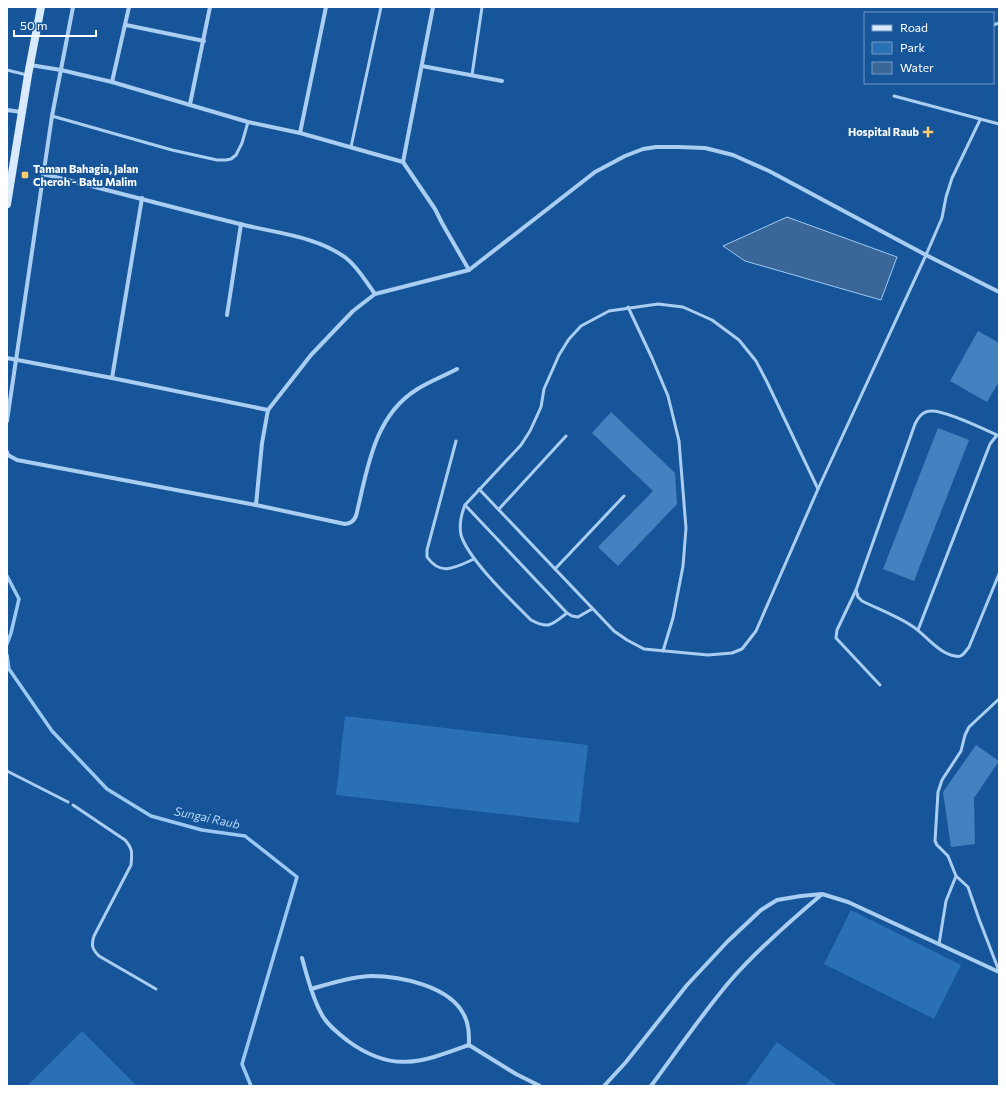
<svg xmlns="http://www.w3.org/2000/svg" width="1006" height="1093" viewBox="0 0 1006 1093" font-family="Commissioner,sans-serif">
	<style>
		.green { fill: #2970b6 }
		.water { fill: #3a6798; stroke: #9cc9f4 }
		.lines { fill: none; stroke-linecap: round; stroke-linejoin: round }
		.stream { stroke: #9cc9f4; stroke-width: 3.5 }
		.building { fill: #4481c1 }
		.lane { stroke: #aacef2; stroke-width: 3 }
		.street { stroke: #aacef2; stroke-width: 4 }
		.secondary { stroke: #d9eafc; stroke-width: 8 }
		.poi-dot { fill: #ffcd6b; stroke: #165599; stroke-width: 1.5 }
		.labels { text-anchor: middle; stroke-width: 3.5; stroke-linejoin: round; paint-order: stroke }
		.poi-label { font-size: 11px; font-weight: bold; fill: #fff; stroke: #165599; text-anchor: end }
		.water-label { font-size: 12px; font-style: italic; fill: #b6d8f8; stroke: #165599 }
	</style>
	<rect width="100%" height="100%" fill="#165599"/>
	<g class="green">
		<polygon points="345,716 588,745 579,823 336,795"/>
		<polygon points="851,910 961,965 934,1019 824,964"/>
		<polygon points="82,1031 137,1086 27,1086"/>
		<polygon points="777,1042 838,1086 745,1086"/>
	</g>
	<polygon class="water" points="787,217 897,257 881,300 745,261 723,246"/>
	<g class="lines">
		<g class="stream">
			<polyline points="7,576 19,599 11,633 7,644"/>
			<polyline points="7,655 9,669 52,731 107,789 151,816 202,830 245,836 297,877 242,1064 251,1086"/>
		</g>
	</g>
	<g class="building">
		<polygon points="978,331 999,343 999,382 987,402 950,381"/>
		<polygon points="611,412 675,473 677,504 618,566 598,547 653,491 592,433"/>
		<polygon points="938,428 969,440 914,581 883,569"/>
		<polygon points="976,745 999,761 974,798 975,844 951,847 943,792"/>
	</g>
	<g class="lines">
		<g class="lane">
			<polyline points="993,25 999,23"/>
			<polyline points="7,70 27,75"/>
			<polyline points="472,75 482,7"/>
			<polyline points="894,96 999,124"/>
			<polyline points="52,116 172,150 217,160 226,160 231,159 236,155 242,143 248,122"/>
			<polyline points="351,147 381,7"/>
			<polyline points="628,307 652,358 668,396 679,441 686,528 683,566 673,618 663,651"/>
			<path d="M999 436C984 429 945 410 931 411 922 411 918 418 915 424L856 590 858 597 862 601C878 609 897 616 912 626 925 634 939 654 955 656 962 658 965 652 969 647L999 574"/>
			<path d="M456 441 427 550V557C441 577 456 567 474 559"/>
			<polyline points="479,489 614,631 627,640 644,649 708,655 732,653 742,649 756,631 818,489 926,255 942,218 946,197 952,178 980,120"/>
			<polyline points="465,505 567,613 572,616 578,617 592,609"/>
			<polyline points="499,509 566,436"/>
			<polyline points="555,569 624,496"/>
			<polyline points="856,590 837,630 836,638 880,685"/>
			<path d="M567 613C552 624 550 630 531 620 512 601 468 559 461 535 459 525 461 515 465 505L521 445 530 431 541 407 544 389 559 355 569 339 581 326 609 311 658 304 683 307 712 320 739 340 756 361 767 382 818 489"/>
			<polyline points="918,630 990,444 997,435"/>
			<polyline points="999,699 969,727 965,735 961,751 942,780 938,792 935,841 937,845 948,856 956,876 968,887 979,919 999,971"/>
			<polyline points="7,771 68,802"/>
			<path d="M73 805 125 840C133 849 132 853 131 865L94 936C91 945 92 949 99 956L156 989"/>
			<polyline points="939,944 946,901 956,876"/>
		</g>
		<g class="street">
			<polyline points="126,25 204,41"/>
			<polyline points="30,65 61,70 112,82 248,122 300,133 403,162 435,209 442,223 469,270"/>
			<polyline points="422,66 502,81"/>
			<polyline points="112,82 129,7"/>
			<polyline points="190,104 210,7"/>
			<polyline points="7,110 21,112"/>
			<polyline points="300,133 326,7"/>
			<polyline points="403,162 433,7"/>
			<path d="M43 174C109 190 174 208 240 224 275 233 317 236 346 258 358 267 366 282 375 294"/>
			<polyline points="227,315 241,224"/>
			<polyline points="7,358 112,378 268,410"/>
			<polyline points="112,378 142,198"/>
			<polyline points="7,421 52,116 73,7"/>
			<path d="M7 452 8 455 17 460 256 505 345 524C351 523 353 522 356 516 367 472 373 417 416 390 428 382 444 376 457 369"/>
			<polyline points="256,505 262,443 268,410 311,355 353,311 375,294 469,270 595,172 625,156 643,149 656,147 678,147 705,148 733,155 769,171 926,255 999,292"/>
			<path d="M302 958C307 976 312 997 321 1013 326 1024 339 1034 348 1041 393 1074 422 1062 469 1045"/>
			<path d="M311 989C329 984 353 976 371 976 400 976 450 986 464 1015 469 1024 469 1034 469 1045"/>
			<polyline points="469,1045 516,1074 540,1086"/>
			<polyline points="604,1086 626,1062 687,985 728,941 761,910 777,900 801,896 822,894 848,902 999,972"/>
			<path d="M651 1086C677 1051 702 1014 730 981 758 949 789 922 821 895"/>
		</g>
		<polyline class="secondary" points="7,204 28,75 41,7"/>
	</g>
	<g class="poi-dot">
		<path d="M926 126h4v4h4v4h-4v4h-4v-4h-4v-4h4z"/>
		<rect x="21" y="171" width="8" height="8" rx="2"/>
	</g>
	<g class="labels">
		<g class="poi-label">
			<text x="919" y="136">Hospital Raub</text>
			<text x="33" y="173" text-anchor="start">Taman Bahagia, Jalan<tspan x="33" dy="13">Cheroh - Batu Malim</tspan></text>
		</g>
		<g class="water-label">
			<text transform="translate(207 818) rotate(12)" y="4">Sungai Raub</text>
		</g>
	</g>
	<rect width="1006" height="1093" fill="none" stroke="#ffffff" stroke-width="16"/>
	<rect x="864" y="12" width="130" height="72" fill="#165599" stroke="#7399c2"/>
	<rect x="872" y="25" width="20" height="6" fill="#d9eafc" stroke="#7399c2"/>
	<text x="900" y="32" font-size="12" fill="#ffffff">Road</text>
	<rect x="872" y="42" width="20" height="12" fill="#2970b6" stroke="#7399c2"/>
	<text x="900" y="52" font-size="12" fill="#ffffff">Park</text>
	<rect x="872" y="62" width="20" height="12" fill="#3a6798" stroke="#7399c2"/>
	<text x="900" y="72" font-size="12" fill="#ffffff">Water</text>
	<path d="M14 30v6h82v-6" fill="none" stroke="#ffffff" stroke-width="2"/>
	<text x="20" y="30" font-size="12" fill="#ffffff" stroke="#165599" stroke-width="3" paint-order="stroke">50 m</text>
</svg>
